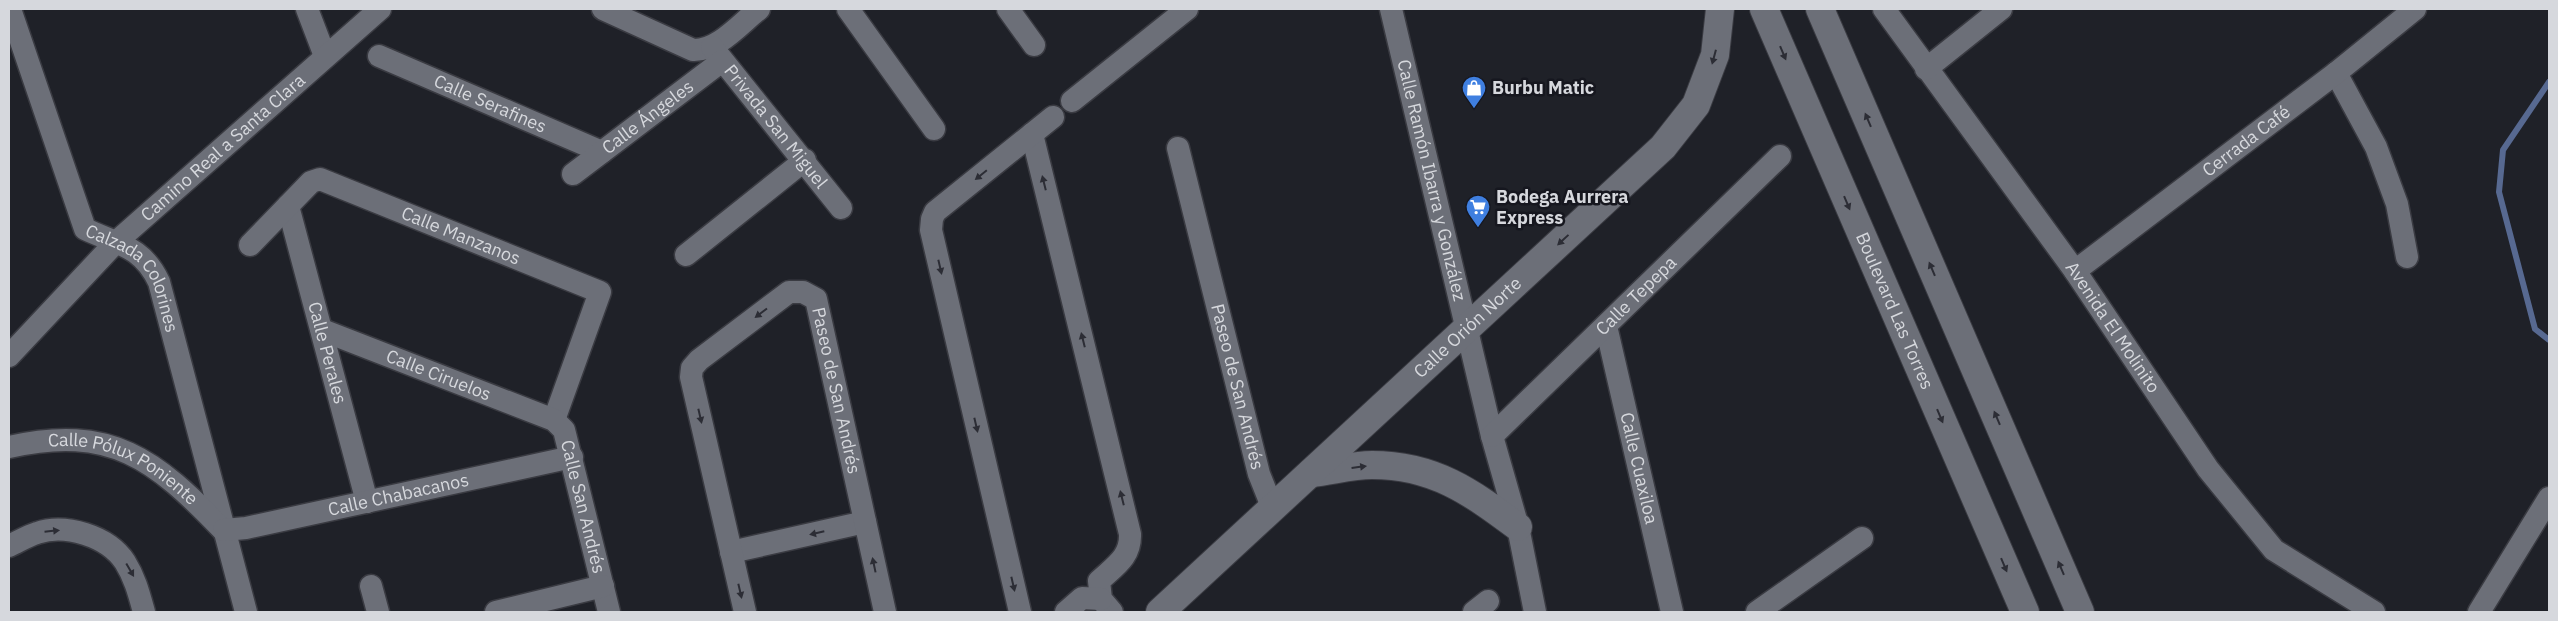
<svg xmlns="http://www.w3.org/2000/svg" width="2558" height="621" viewBox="0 0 2558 621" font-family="'IBM Plex Sans',sans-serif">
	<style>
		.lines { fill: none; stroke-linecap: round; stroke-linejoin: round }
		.stream { stroke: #576991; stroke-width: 6 }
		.minor-casing { stroke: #3a3b42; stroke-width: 25 }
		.tertiary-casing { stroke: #3a3b42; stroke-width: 30 }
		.secondary-casing { stroke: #3a3b42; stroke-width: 30 }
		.minor { stroke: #6c6f78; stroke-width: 22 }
		.tertiary { stroke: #6c6f78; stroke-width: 28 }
		.secondary { stroke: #6c6f78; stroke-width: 28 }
		.oneway { fill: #2c2d35 }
		.labels { text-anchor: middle; stroke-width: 5; stroke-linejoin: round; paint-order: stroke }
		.poi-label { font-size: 18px; font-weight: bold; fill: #d6d8dd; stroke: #16171f; text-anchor: start }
		.street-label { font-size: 18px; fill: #d6d8dd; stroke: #16171f }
	</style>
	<rect width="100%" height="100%" fill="#1f2128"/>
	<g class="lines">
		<polyline class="stream" points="2549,82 2503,150 2499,192 2535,329 2549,340"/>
		<defs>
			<g id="minor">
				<path id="s1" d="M10 9 85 229C119 245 142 246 159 282L246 612"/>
				<polyline points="307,9 325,56"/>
				<path d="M603 9 693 50C718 51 740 24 759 9"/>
				<polyline points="848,9 934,129"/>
				<polyline points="1008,9 1034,45"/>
				<path id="s2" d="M1391 9 1492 436 1518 527 1535 612"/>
				<path id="s3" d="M1884 9 2075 271 2208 469 2274 550 2374 612"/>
				<path id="s4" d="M712 47 841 208"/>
				<path id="s5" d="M379 56 602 152"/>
				<polyline points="1926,69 2001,9"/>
				<polyline points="2336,73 2376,147 2397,204 2407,257"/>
				<polyline points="1072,101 1187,9"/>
				<path d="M1032 134 1130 534C1131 557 1115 566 1099 581L1101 599 1112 612"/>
				<path id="s6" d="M1178 148 1259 474 1273 509"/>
				<path id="s7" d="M573 174 722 61"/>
				<path id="s8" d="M288 206 367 502"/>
				<path id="s9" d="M250 245 311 182 320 179 600 292 554 420"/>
				<polyline points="686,255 805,160"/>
				<path id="s10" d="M2075 271 2336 73 2415 9"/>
				<path id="s11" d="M1606 326 1672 612"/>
				<path id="s12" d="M322 330 554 420 564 430 609 612"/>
				<path id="s13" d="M9 356 115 243 380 9"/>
				<path id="s14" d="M1492 436 1780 156"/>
				<path id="s15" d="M9 447C111 424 155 459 223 530"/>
				<path id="s16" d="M224 530 246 528 572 457"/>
				<path d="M9 546C18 542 27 536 37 533 65 523 108 536 125 562 135 578 139 594 144 612"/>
				<polyline points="731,552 865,522"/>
				<polyline points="371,586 378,612"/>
				<polyline points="496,612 603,586"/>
				<path id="s17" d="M745 612 691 377 692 368 699 360 789 292H803L816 299 885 612"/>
				<polyline points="1020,612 931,230 932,219 935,212 1053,117"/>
				<polyline points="1066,612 1082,598 1101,599"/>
				<polyline points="1474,612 1488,601"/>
				<polyline points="1757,612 1862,538"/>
				<polyline points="2479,612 2549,498"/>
			</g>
			<g id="tertiary">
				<path d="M1311 473C1331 471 1352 465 1372 465 1434 465 1471 492 1518 527"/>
				<path id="s18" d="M1160 612 1663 147 1696 105 1715 55 1720 9"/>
			</g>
			<g id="secondary">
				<path id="s19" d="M1764 9 2025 612"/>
				<polyline points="1820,9 2080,612"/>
			</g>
		</defs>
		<use href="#minor" class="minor-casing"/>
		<use href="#tertiary" class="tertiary-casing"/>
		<use href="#secondary" class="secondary-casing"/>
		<use href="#minor" class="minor"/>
		<use href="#tertiary" class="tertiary"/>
		<use href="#secondary" class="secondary"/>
	</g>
	<defs><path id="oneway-solid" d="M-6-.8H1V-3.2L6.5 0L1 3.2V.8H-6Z" transform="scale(1.25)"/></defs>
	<g class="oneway">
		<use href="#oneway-solid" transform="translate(1783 53) rotate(67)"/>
		<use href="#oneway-solid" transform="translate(1714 57) rotate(105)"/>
		<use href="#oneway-solid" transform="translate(1868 120) rotate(-113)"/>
		<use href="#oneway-solid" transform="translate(981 175) rotate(141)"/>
		<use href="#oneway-solid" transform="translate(1044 183) rotate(-104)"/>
		<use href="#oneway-solid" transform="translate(1847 203) rotate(67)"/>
		<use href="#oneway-solid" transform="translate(1563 240) rotate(137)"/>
		<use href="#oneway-solid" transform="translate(940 267) rotate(77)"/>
		<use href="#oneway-solid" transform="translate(1932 269) rotate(-113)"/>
		<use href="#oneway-solid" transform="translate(761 313) rotate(143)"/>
		<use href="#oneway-solid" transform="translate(1083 340) rotate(-104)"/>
		<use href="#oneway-solid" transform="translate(700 416) rotate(77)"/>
		<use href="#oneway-solid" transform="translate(1940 416) rotate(67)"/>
		<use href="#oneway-solid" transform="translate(1997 418) rotate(-113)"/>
		<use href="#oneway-solid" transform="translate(976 425) rotate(77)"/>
		<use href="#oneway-solid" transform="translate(1359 467) rotate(-7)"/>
		<use href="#oneway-solid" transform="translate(1122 498) rotate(-104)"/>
		<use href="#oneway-solid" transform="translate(52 531) rotate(-6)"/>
		<use href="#oneway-solid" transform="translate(817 533) rotate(167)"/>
		<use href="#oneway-solid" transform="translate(874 565) rotate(-102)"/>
		<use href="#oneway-solid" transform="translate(2004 565) rotate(67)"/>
		<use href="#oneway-solid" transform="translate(2061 568) rotate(-113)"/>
		<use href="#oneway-solid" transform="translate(130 570) rotate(60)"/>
		<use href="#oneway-solid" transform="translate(1013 584) rotate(77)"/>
		<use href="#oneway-solid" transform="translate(740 591) rotate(77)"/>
	</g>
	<defs>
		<symbol id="shop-pin" viewBox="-11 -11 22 30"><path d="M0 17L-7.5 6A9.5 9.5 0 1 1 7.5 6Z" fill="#3f7fe0" stroke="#16171f"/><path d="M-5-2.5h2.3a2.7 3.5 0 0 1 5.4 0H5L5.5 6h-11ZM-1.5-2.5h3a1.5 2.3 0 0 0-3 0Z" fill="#fff"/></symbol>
		<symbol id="supermarket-pin" viewBox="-11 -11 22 30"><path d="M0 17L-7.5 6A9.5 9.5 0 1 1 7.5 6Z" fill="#3f7fe0" stroke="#16171f"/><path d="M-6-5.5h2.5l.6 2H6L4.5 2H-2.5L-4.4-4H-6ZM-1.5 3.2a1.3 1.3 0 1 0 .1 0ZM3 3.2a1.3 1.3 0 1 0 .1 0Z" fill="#fff"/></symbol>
	</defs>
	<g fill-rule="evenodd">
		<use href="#shop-pin" x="1460" y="74" width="28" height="38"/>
		<use href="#supermarket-pin" x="1464" y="193" width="28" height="38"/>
	</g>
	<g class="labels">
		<g class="poi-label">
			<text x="1492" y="94">Burbu Matic</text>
			<text x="1496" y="203">Bodega Aurrera<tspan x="1496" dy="21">Express</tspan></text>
		</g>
		<g class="street-label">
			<text dy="6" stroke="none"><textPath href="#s5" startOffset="121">Calle Serafines</textPath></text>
			<text dy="6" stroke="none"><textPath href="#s7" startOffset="94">Calle Ángeles</textPath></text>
			<text dy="6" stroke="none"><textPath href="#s4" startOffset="102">Privada San Miguel</textPath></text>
			<text dy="6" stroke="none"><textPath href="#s10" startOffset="215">Cerrada Café</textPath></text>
			<text dy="6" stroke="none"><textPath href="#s13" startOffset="299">Camino Real a Santa Clara</textPath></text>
			<text dy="6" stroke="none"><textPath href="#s2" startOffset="176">Calle Ramón Ibarra y González</textPath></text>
			<text dy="6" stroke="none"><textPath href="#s9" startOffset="249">Calle Manzanos</textPath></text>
			<text dy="6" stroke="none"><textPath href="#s1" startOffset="306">Calzada Colorines</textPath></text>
			<text dy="6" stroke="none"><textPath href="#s14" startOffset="201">Calle Tepepa</textPath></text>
			<text dy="6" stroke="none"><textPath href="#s19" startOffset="329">Boulevard Las Torres</textPath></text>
			<text dy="6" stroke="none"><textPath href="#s18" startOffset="419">Calle Orión Norte</textPath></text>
			<text dy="6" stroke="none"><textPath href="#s3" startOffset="392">Avenida El Molinito</textPath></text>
			<text dy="6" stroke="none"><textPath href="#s8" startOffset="152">Calle Perales</textPath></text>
			<text dy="6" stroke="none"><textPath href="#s12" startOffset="125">Calle Ciruelos</textPath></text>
			<text dy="6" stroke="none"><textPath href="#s6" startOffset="246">Paseo de San Andrés</textPath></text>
			<text dy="6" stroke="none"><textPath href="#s17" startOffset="496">Paseo de San Andrés</textPath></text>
			<text dy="6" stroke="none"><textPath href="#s11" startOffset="146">Calle Cuaxiloa</textPath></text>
			<text dy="6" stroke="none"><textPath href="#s15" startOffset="122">Calle Pólux Poniente</textPath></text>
			<text dy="6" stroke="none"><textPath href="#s16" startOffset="178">Calle Chabacanos</textPath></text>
			<text dy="6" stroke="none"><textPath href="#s12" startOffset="342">Calle San Andrés</textPath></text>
		</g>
	</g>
	<rect width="2558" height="621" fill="none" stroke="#d6d8dd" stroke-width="20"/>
</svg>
